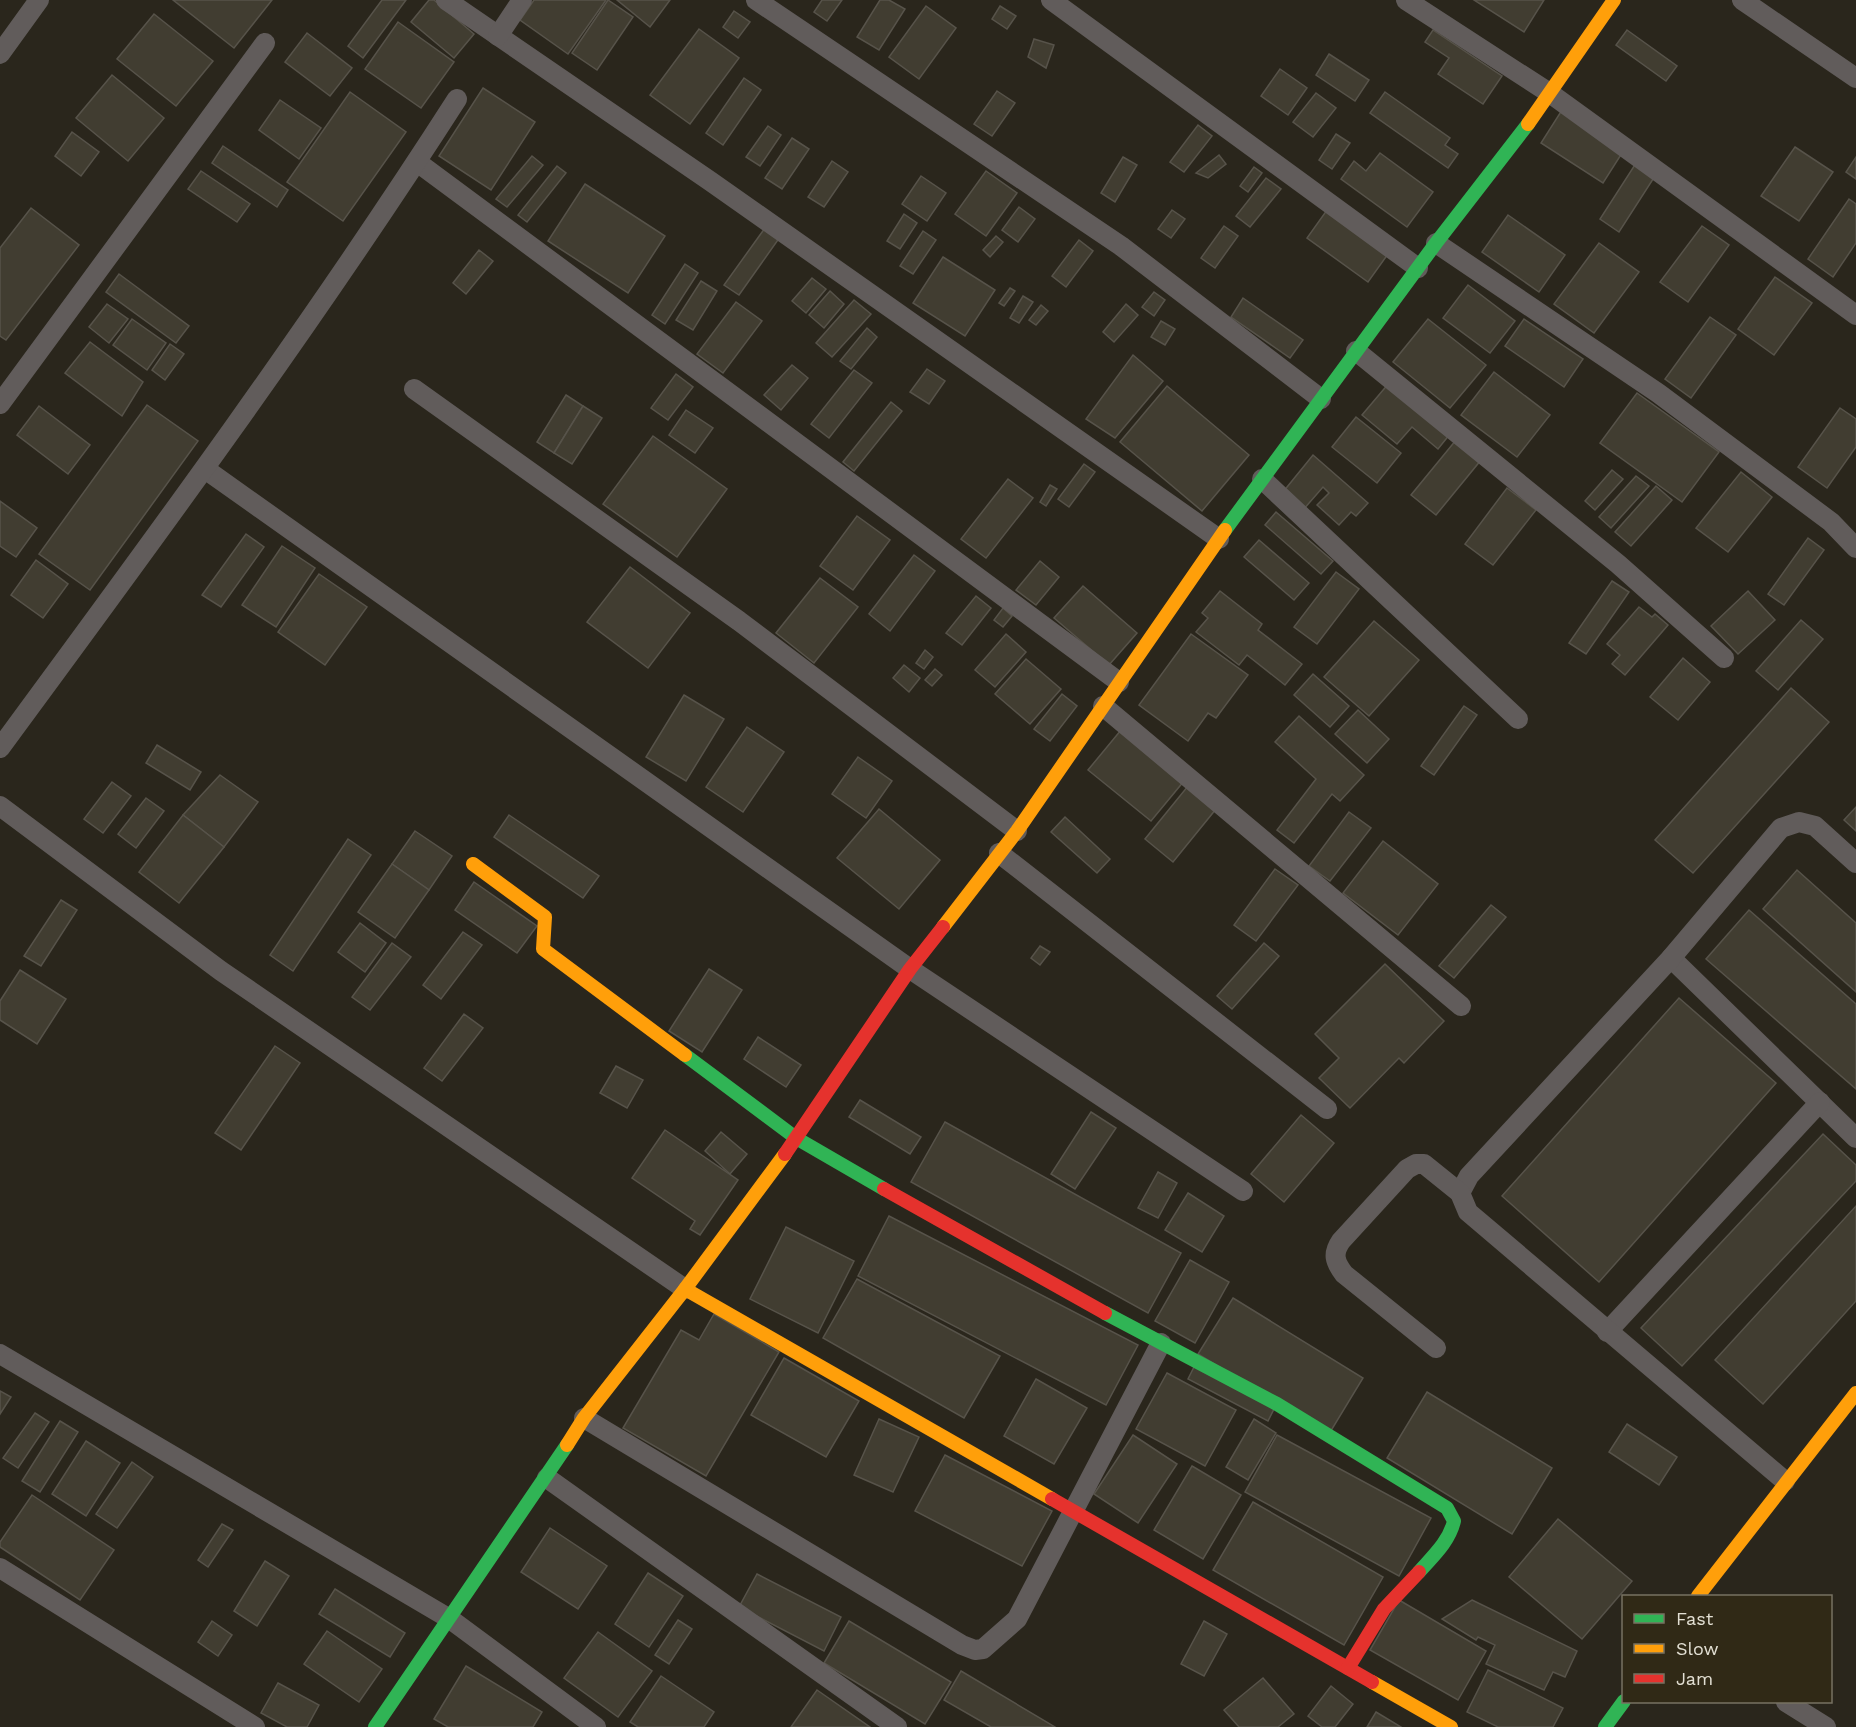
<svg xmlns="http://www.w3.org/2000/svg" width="1856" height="1727" viewBox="0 0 1856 1727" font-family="'Work Sans',sans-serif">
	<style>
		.building { fill: #413d31; stroke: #57534a; stroke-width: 1.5 }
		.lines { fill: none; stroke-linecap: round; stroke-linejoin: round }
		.street { stroke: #615c5b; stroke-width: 20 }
		.fast { stroke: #30b455; stroke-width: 14 }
		.slow { stroke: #ff9f0a; stroke-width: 14 }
		.jam { stroke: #e5322d; stroke-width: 14 }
	</style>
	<rect width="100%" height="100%" fill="#2a261c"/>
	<g class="building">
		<polygon points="173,0 272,0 234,48"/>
		<polygon points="382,0 406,0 363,58 348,46"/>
		<polygon points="429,0 434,0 474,34 454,58 411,22"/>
		<polygon points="534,0 606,0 568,54 520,20"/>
		<polygon points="608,0 633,17 597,70 572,53"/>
		<polygon points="617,0 670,0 650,27"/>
		<polygon points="822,0 842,0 827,21 814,12"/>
		<polygon points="880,0 889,0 905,9 879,50 857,37"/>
		<polygon points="1474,0 1544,0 1524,32"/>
		<polygon points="926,6 956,28 919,79 889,57"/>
		<polygon points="1000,6 1016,16 1007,29 992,19"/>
		<polygon points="734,11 750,22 738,38 723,27"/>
		<polygon points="154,14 213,61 176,106 117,59"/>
		<polygon points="398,22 454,62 421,108 365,69"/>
		<polygon points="699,29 739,58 690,124 650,95"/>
		<polygon points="1433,30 1502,76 1483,104 1438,74 1449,58 1425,42"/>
		<polygon points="1627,30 1677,66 1666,81 1616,45"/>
		<polygon points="307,33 352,68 330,96 285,62"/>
		<polygon points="1034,39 1054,45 1046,68 1028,57"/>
		<polygon points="1329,54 1369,80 1355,101 1316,75"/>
		<polygon points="1280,69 1307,88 1288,115 1261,96"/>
		<polygon points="112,75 164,118 128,161 76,118"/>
		<polygon points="744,78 761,90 723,145 706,133"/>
		<polygon points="483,88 535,122 491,190 439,156"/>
		<polygon points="997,91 1015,103 992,136 974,124"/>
		<polygon points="350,92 406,132 343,221 287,182"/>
		<polygon points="1385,92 1450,138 1445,145 1458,154 1448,168 1370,113"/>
		<polygon points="1316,93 1336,108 1313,137 1293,122"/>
		<polygon points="280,100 321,128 299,159 259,130"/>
		<polygon points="1562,110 1624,150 1603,183 1541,143"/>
		<polygon points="1198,125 1212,136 1184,172 1170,162"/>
		<polygon points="768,126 781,135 760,166 746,157"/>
		<polygon points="72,132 99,152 81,176 55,156"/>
		<polygon points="1336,134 1350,143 1332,169 1319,160"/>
		<polygon points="792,138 809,149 782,189 765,178"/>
		<polygon points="223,146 288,190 277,207 212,163"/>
		<polygon points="1795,147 1833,172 1799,221 1761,196"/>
		<polygon points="1380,153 1433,192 1407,227 1341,179 1354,161 1366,171"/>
		<polygon points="1219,155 1226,164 1208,178 1196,173"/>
		<polygon points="532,156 543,165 507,207 496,199"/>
		<polygon points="1123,157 1137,165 1115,202 1101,193"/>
		<polygon points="1856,157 1856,179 1846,172"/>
		<polygon points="1638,160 1657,173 1619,232 1600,219"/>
		<polygon points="832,161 848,172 824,207 808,197"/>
		<polygon points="557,166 566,173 527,222 518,215"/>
		<polygon points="1254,167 1262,173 1248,192 1240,186"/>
		<polygon points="201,171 250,204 237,222 188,189"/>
		<polygon points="986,171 1017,193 986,236 955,214"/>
		<polygon points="921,176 946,193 927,221 902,204"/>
		<polygon points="1266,178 1281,189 1250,227 1236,216"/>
		<polygon points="585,184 665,236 628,293 548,241"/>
		<polygon points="1849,199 1856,204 1856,243 1833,277 1808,259"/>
		<polygon points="1019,207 1035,219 1018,242 1002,230"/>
		<polygon points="31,208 79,245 6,340 0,336 0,248"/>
		<polygon points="1172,210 1185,219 1171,238 1158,229"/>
		<polygon points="1327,210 1388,254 1368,282 1307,238"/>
		<polygon points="904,214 917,223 900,249 887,241"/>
		<polygon points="1508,215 1565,255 1539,292 1482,252"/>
		<polygon points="1224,226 1238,236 1215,268 1201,258"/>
		<polygon points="1702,226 1729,245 1688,302 1660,282"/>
		<polygon points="765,228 780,237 739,295 724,285"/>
		<polygon points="923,231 936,240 913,274 900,266"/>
		<polygon points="996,236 1003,242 990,257 983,250"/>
		<polygon points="1079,240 1093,251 1066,287 1052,276"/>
		<polygon points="1599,243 1639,272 1594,333 1554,304"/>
		<polygon points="479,250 493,261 466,294 453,283"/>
		<polygon points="943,257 995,290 965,336 913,303"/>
		<polygon points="685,264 698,273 665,324 652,315"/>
		<polygon points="119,274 189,326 176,343 106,292"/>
		<polygon points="1775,277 1812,303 1774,355 1738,329"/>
		<polygon points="812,278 826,289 806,313 792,301"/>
		<polygon points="701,281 717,291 693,330 676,320"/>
		<polygon points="1468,285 1515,321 1490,353 1443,318"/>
		<polygon points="1010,288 1015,291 1004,306 999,303"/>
		<polygon points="830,291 844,304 824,328 809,315"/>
		<polygon points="1154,292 1165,300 1154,316 1142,307"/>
		<polygon points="1023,296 1033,302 1019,323 1010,318"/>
		<polygon points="1243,298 1303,340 1290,358 1231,317"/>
		<polygon points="854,300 871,314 832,357 816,343"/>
		<polygon points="736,302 762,321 723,373 697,354"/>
		<polygon points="107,304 128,319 109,343 89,327"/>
		<polygon points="1126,304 1138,315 1114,342 1103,332"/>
		<polygon points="1041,305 1048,311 1036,325 1029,320"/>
		<polygon points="1710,317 1736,335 1691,398 1665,379"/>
		<polygon points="132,319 166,343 147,370 113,345"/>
		<polygon points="1428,319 1486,365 1450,408 1393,362"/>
		<polygon points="1524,319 1583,359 1564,387 1505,346"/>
		<polygon points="1161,321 1175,329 1165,345 1151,337"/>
		<polygon points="867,328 877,337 851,369 840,361"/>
		<polygon points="90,342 143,382 122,416 65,373"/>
		<polygon points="170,344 184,354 165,380 152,370"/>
		<polygon points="1133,355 1163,381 1115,438 1086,419"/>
		<polygon points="792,365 808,378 781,410 764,395"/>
		<polygon points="927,369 945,381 929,404 910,392"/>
		<polygon points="854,370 872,383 829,438 811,424"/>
		<polygon points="1494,372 1550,415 1517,457 1461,415"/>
		<polygon points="676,374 693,387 668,420 651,408"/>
		<polygon points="1389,383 1450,434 1438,449 1412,427 1397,444 1362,415"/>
		<polygon points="1167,386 1249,455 1202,511 1120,442"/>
		<polygon points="1637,393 1719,452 1682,502 1600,443"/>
		<polygon points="566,395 583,406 554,453 537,442"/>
		<polygon points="891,402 902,411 854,471 843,462"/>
		<polygon points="147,405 198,441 90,590 39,554"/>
		<polygon points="39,406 90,445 68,474 17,435"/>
		<polygon points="583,406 602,418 572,464 554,453"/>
		<polygon points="1840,408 1856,419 1856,447 1827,488 1798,467"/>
		<polygon points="686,410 713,428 695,453 669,435"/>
		<polygon points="1356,417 1401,453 1377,483 1332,447"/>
		<polygon points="653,436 727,489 677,557 603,504"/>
		<polygon points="1456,440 1481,460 1436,515 1411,495"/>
		<polygon points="1313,455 1368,503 1356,516 1351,512 1339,525 1317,505 1329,493 1323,487 1303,510 1283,492"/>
		<polygon points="1084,464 1095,472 1069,507 1058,499"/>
		<polygon points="1612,470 1623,479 1595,510 1585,501"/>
		<polygon points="1741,472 1772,497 1728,552 1696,528"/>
		<polygon points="1636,476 1649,486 1611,528 1599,517"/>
		<polygon points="1008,479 1033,498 986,558 961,539"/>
		<polygon points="1050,485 1057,489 1046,506 1040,502"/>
		<polygon points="1656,486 1672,500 1631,546 1615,532"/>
		<polygon points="1507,488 1536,510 1493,565 1465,544"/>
		<polygon points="0,501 37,528 16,557 0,546"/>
		<polygon points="1276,512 1333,561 1321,574 1265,525"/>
		<polygon points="857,516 890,540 853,590 820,566"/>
		<polygon points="246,534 264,547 221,607 202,595"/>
		<polygon points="1808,538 1824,550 1784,605 1768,594"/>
		<polygon points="1259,540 1309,583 1294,600 1244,557"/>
		<polygon points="282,546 315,568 276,627 242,605"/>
		<polygon points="914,555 935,571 890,631 869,614"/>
		<polygon points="36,560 68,584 43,618 11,595"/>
		<polygon points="1040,561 1059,577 1036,605 1016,590"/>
		<polygon points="630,567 690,613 648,668 587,622"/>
		<polygon points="1336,572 1359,589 1317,644 1294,627"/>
		<polygon points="319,574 367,607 325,665 278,632"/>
		<polygon points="820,578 858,607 814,663 776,633"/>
		<polygon points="1612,581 1629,592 1586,654 1569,643"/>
		<polygon points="1083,586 1137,633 1109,665 1054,618"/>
		<polygon points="1220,591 1262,624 1258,630 1302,664 1285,685 1247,655 1239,665 1196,632 1208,618 1202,613"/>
		<polygon points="1748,591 1775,620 1738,654 1711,626"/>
		<polygon points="976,596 991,608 962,645 946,633"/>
		<polygon points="1639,607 1652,617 1655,614 1668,625 1625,675 1612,664 1620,655 1607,644"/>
		<polygon points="1003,608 1012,616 1003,627 994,620"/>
		<polygon points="1801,620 1823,639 1778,690 1756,671"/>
		<polygon points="1374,621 1419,660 1369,716 1324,677"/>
		<polygon points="1006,634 1026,652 995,687 975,670"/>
		<polygon points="1191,634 1248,675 1216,718 1208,713 1188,741 1139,705"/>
		<polygon points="925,650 933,657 924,669 916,663"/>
		<polygon points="1683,658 1710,682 1678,720 1650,697"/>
		<polygon points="1026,659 1061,689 1030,724 995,694"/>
		<polygon points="904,665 920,678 909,692 893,678"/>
		<polygon points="935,669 942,675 932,686 925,680"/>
		<polygon points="1313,674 1349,706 1330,727 1294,695"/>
		<polygon points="1791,688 1829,722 1693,873 1655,840"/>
		<polygon points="1062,694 1077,706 1050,741 1034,729"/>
		<polygon points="684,695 724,719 686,781 646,757"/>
		<polygon points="1464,706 1477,715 1434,775 1421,766"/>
		<polygon points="1358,710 1389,739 1367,763 1335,734"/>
		<polygon points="1299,716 1364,775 1340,801 1332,794 1294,843 1277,830 1316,779 1275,742"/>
		<polygon points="747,727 784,752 743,812 706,787"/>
		<polygon points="1121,730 1184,781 1151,821 1088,770"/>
		<polygon points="157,745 201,772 190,790 146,763"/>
		<polygon points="858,757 892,781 866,818 832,794"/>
		<polygon points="220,775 258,802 224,847 183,815"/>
		<polygon points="112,782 131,796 103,833 84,819"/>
		<polygon points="1188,786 1216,809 1173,862 1145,839"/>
		<polygon points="146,798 164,811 136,848 118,834"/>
		<polygon points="1856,807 1856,831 1844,820"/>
		<polygon points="879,809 940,860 899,909 837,858"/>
		<polygon points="1349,812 1371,828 1330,881 1309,866"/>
		<polygon points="183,815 224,847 179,903 139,872"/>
		<polygon points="509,815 599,876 583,898 494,837"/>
		<polygon points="1065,817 1110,859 1097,873 1051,832"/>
		<polygon points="415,831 452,856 429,890 392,864"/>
		<polygon points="348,839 371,855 293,971 270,955"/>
		<polygon points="1383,841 1438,884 1398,935 1343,893"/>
		<polygon points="392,864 429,890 395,938 358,912"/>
		<polygon points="1275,869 1298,885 1256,941 1234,925"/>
		<polygon points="1797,870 1856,923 1856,992 1763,909"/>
		<polygon points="474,882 537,926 517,953 455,910"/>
		<polygon points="61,900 77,910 41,966 24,956"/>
		<polygon points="1491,905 1506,917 1454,978 1439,966"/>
		<polygon points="1749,910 1856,1004 1856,1089 1706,959"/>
		<polygon points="360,923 386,943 365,972 338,952"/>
		<polygon points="463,932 482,945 441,999 423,985"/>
		<polygon points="392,943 411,957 370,1010 352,997"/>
		<polygon points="1264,943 1279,956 1232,1009 1217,996"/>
		<polygon points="1040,946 1050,952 1040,965 1031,958"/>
		<polygon points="1385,964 1444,1021 1404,1063 1399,1058 1350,1108 1319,1078 1339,1058 1315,1034"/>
		<polygon points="709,969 742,990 702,1052 669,1031"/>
		<polygon points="20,970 66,999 37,1044 0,1020 0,1001"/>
		<polygon points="1679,998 1776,1083 1599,1282 1502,1196"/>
		<polygon points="464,1014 483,1028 442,1081 424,1068"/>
		<polygon points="758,1037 801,1065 786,1087 744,1059"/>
		<polygon points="275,1046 300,1063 241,1150 215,1133"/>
		<polygon points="616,1066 643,1080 627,1108 600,1093"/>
		<polygon points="860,1100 921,1137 910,1154 849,1117"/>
		<polygon points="1091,1112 1116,1128 1075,1189 1051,1174"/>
		<polygon points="1301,1115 1334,1143 1284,1202 1251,1174"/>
		<polygon points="945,1122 1181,1253 1148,1313 911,1182"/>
		<polygon points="665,1130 738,1180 700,1235 690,1229 695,1221 632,1178"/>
		<polygon points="721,1132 747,1154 730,1174 705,1151"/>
		<polygon points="1823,1134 1856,1165 1856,1181 1682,1366 1641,1328"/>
		<polygon points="1158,1172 1177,1183 1158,1218 1138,1208"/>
		<polygon points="1188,1193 1224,1216 1202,1252 1165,1230"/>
		<polygon points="1856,1206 1856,1301 1763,1404 1715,1360"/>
		<polygon points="889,1216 1138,1345 1106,1405 858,1276"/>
		<polygon points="786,1227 854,1261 818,1333 750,1299"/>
		<polygon points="1190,1260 1229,1282 1195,1343 1155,1321"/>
		<polygon points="857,1279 1000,1356 964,1418 823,1338"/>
		<polygon points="1233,1298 1363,1378 1329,1434 1198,1354"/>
		<polygon points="714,1314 779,1352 706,1476 623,1428 681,1330 699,1340"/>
		<polygon points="784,1358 859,1401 826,1457 751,1415"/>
		<polygon points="1196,1363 1276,1405 1268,1421 1188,1379"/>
		<polygon points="1167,1373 1236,1410 1205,1466 1136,1429"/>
		<polygon points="1036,1379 1087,1408 1054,1464 1004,1436"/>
		<polygon points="0,1391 11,1397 0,1414"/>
		<polygon points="1427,1392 1552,1468 1512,1534 1387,1458"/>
		<polygon points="35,1413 49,1422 18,1468 3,1458"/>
		<polygon points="879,1419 919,1437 893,1492 854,1475"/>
		<polygon points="1254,1419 1276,1433 1248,1480 1226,1467"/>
		<polygon points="60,1421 78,1432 40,1492 22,1481"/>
		<polygon points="1627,1424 1677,1457 1659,1485 1609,1452"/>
		<polygon points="1133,1435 1177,1464 1138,1523 1094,1494"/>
		<polygon points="1277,1435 1431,1518 1399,1576 1245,1492"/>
		<polygon points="86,1441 120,1463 86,1516 52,1494"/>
		<polygon points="945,1455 1052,1511 1022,1566 915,1511"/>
		<polygon points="132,1462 153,1477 117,1528 96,1514"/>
		<polygon points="1192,1466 1241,1495 1203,1559 1154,1530"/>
		<polygon points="32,1495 114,1550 80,1600 0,1547 0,1542"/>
		<polygon points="1253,1502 1383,1577 1344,1645 1213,1570"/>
		<polygon points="1558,1519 1632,1581 1582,1639 1509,1577"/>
		<polygon points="222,1524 233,1530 208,1567 198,1560"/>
		<polygon points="550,1528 607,1566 578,1609 521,1572"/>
		<polygon points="265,1561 289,1576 257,1626 234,1611"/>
		<polygon points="648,1573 683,1596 649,1647 615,1624"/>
		<polygon points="757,1574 841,1617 824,1651 739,1607"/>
		<polygon points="335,1589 405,1633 390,1657 319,1614"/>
		<polygon points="1399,1600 1486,1651 1458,1700 1370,1650"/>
		<polygon points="1472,1600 1577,1651 1565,1677 1553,1672 1544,1690 1486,1664 1495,1645 1478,1637 1476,1640 1442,1619"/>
		<polygon points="678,1620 692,1629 669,1664 655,1655"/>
		<polygon points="212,1621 232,1635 218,1656 198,1642"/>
		<polygon points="849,1621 951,1682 925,1724 824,1663"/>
		<polygon points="1204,1621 1227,1634 1204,1676 1181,1664"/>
		<polygon points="327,1631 382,1669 359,1702 304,1664"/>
		<polygon points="598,1632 652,1671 618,1717 564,1678"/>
		<polygon points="466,1666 542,1712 533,1727 448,1727 434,1719"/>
		<polygon points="1488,1670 1563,1708 1553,1727 1498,1727 1467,1712"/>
		<polygon points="961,1671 1055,1727 991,1727 944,1700"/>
		<polygon points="661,1676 714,1712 704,1727 638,1727 630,1722"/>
		<polygon points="1263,1678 1294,1714 1278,1727 1239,1727 1224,1710"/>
		<polygon points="278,1683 319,1705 307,1727 287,1727 261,1713"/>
		<polygon points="1331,1686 1353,1704 1335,1727 1322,1727 1308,1716"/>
		<polygon points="817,1690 870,1727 791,1727"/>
		<polygon points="1376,1712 1401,1727 1367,1727"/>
	</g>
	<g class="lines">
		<g class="street">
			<polyline points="446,0 710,181 1219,539"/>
			<polyline points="756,0 1121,246 1321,399"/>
			<polyline points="1051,0 1418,268"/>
			<polyline points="1406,0 1551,94 1856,315"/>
			<polyline points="1742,0 1856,78"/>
			<polyline points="498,36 522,0"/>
			<polyline points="0,54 39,0"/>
			<polyline points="417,162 1119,682"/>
			<polyline points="1436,243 1658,393 1831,522 1856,548"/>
			<polyline points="1356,351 1618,564 1724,658"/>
			<polyline points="414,389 739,621 1017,831"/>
			<polyline points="0,404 265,43"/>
			<polyline points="205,469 910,969 1243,1191"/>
			<polyline points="1262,479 1518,719"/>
			<polyline points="1103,706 1461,1006"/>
			<path d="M0 748C157 535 314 322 457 99"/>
			<polyline points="0,806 221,971 685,1289"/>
			<polyline points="999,853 1327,1109"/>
			<polyline points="1671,958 1856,1138"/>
			<polyline points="1460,1193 1469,1176 1671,958 1781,828 1799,822 1815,826 1856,863"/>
			<polyline points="1607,1332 1820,1102"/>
			<path d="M1436 1348 1344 1274C1335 1262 1332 1254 1341 1241L1407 1169 1416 1164H1424L1460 1193 1468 1212 1785 1481"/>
			<polyline points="0,1354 450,1619 596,1727"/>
			<polyline points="584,1418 962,1645 975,1650 983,1649 1017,1619 1161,1343"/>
			<polyline points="547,1478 897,1727"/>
			<polyline points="0,1568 255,1727"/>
			<polyline points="1786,1702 1826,1727"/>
		</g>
		<g class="fast">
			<polyline points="1225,530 1436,243 1528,124"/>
			<polyline points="685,1055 796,1138 884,1189"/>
			<path d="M1105 1313 1277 1404 1447 1508 1454 1521C1449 1542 1433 1556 1419 1572"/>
			<polyline points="375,1727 567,1445"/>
			<polyline points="1605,1727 1624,1701"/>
		</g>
		<g class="slow">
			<polyline points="1528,124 1614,0"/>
			<polyline points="473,864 545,917 543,949 685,1055"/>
			<polyline points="943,927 1017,831 1225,530"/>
			<polyline points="685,1289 1052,1499"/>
			<polyline points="567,1445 584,1418 685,1289 785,1154"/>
			<polyline points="1698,1596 1856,1393"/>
			<polyline points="1372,1682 1451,1727"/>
		</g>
		<g class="jam">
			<polyline points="785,1154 910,969 943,927"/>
			<polyline points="884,1189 1105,1313"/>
			<polyline points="1052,1499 1372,1682"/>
			<polyline points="1348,1668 1384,1609 1419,1572"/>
		</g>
	</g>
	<rect x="1622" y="1595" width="210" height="108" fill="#302916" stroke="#777262" stroke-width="1.5"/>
	<rect x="1634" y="1614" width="30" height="9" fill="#30b455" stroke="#777262" stroke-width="1.5"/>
	<text x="1676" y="1625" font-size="18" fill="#e2dfd3">Fast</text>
	<rect x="1634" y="1644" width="30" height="9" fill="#ff9f0a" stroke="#777262" stroke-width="1.5"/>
	<text x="1676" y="1655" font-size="18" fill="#e2dfd3">Slow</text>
	<rect x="1634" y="1674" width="30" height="9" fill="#e5322d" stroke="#777262" stroke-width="1.5"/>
	<text x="1676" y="1685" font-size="18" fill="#e2dfd3">Jam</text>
</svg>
